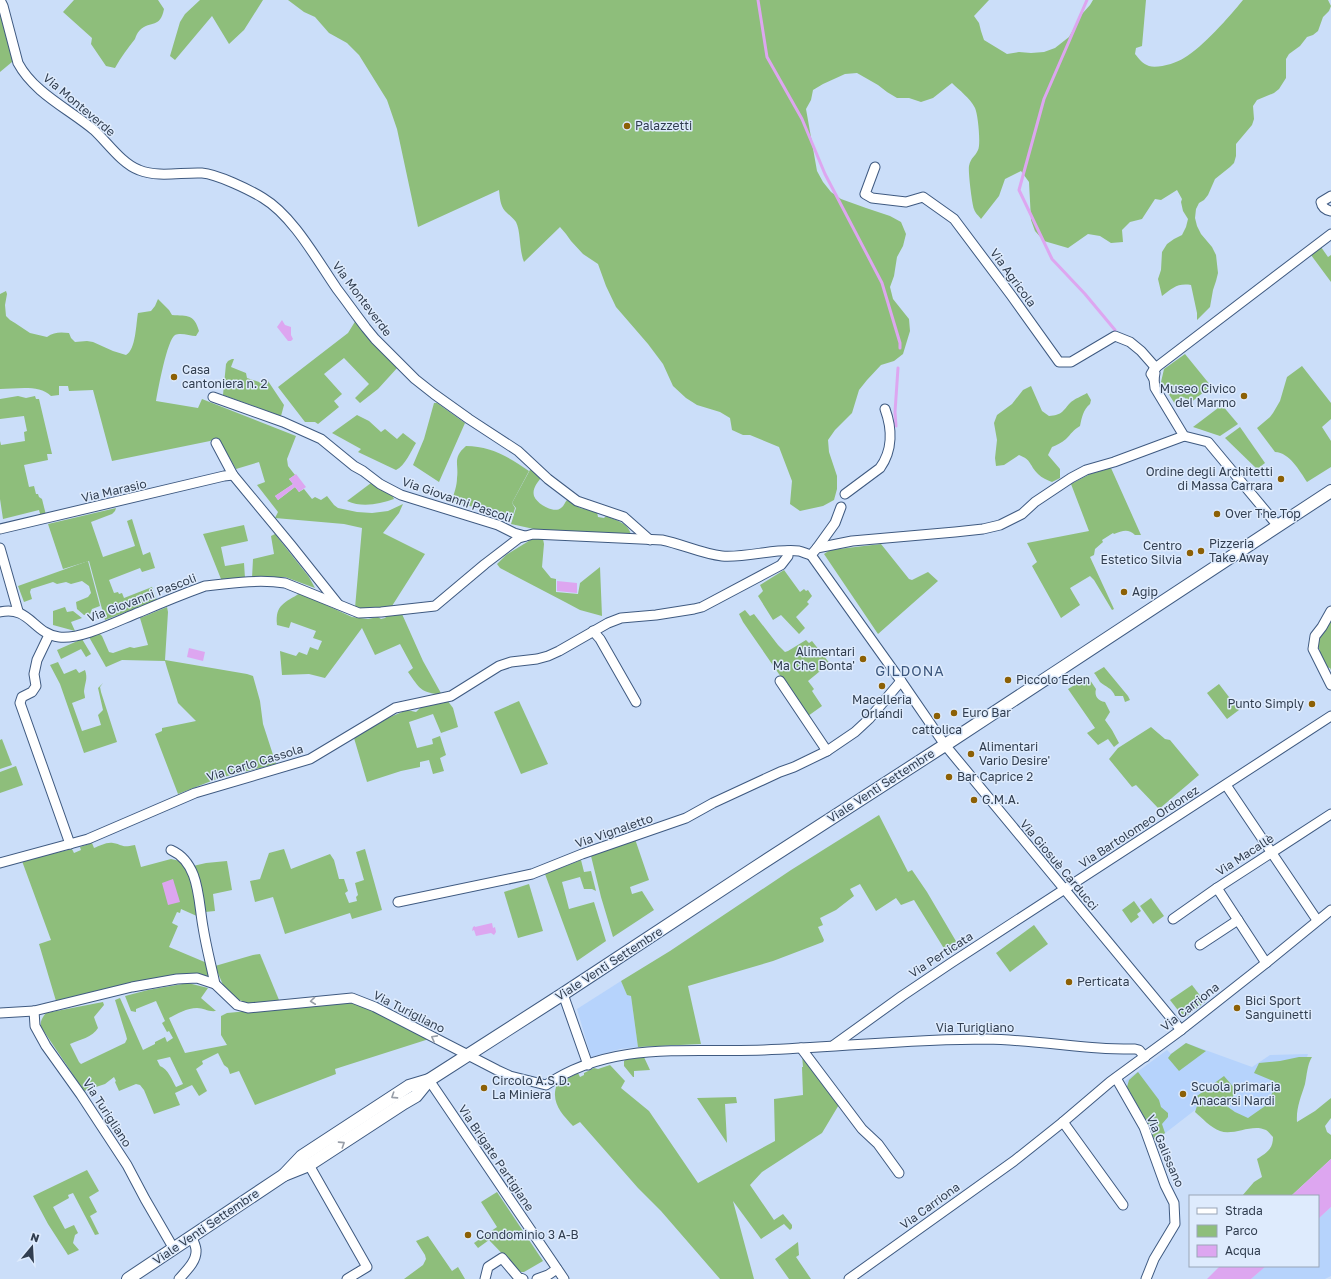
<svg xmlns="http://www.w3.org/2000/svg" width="1331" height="1279" viewBox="0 0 1331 1279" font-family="'Golos Text',sans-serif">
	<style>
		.built { fill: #b6d3fc }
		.green { fill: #8ebe7b; fill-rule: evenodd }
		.water { fill: #dda6f0 }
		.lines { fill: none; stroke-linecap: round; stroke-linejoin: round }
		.stream { stroke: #dda6f0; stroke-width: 3 }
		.minor-casing { stroke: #3f5a81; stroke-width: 11 }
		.secondary-casing { stroke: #3f5a81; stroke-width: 14 }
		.minor { stroke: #fff; stroke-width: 9 }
		.secondary { stroke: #fff; stroke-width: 12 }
		.oneway { stroke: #989ea8 }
		.poi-dot { fill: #8c6005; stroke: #deebfd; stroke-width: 1.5 }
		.labels { text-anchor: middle; stroke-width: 3; stroke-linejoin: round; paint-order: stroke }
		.street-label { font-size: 12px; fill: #313e50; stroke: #deebfd }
		.poi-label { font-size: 12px; fill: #313e50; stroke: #deebfd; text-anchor: start }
		.quarter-label { font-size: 14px; letter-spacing: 1px; fill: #3c577e; stroke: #deebfd }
	</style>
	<rect width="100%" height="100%" fill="#cbdef9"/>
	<g class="built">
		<polygon points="621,981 627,995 631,996 638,1047 620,1049 591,1057 577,1009"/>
		<polygon points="1186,1043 1252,1067 1270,1055 1308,1054 1283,1124 1222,1121 1208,1100 1155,1141 1147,1122 1125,1081 1167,1050 1171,1054"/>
		<polygon points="1331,1207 1331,1276 1325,1279 1251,1279 1266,1266 1318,1266 1318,1219"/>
	</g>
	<g class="green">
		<path d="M74 0H158L164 9C160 29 151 20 140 30 137 33 136 36 135 39 128 48 121 57 115 68L106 66 91 44 92 38 63 12Z"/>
		<polygon points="200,0 263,0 244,30 229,44 212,16 175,60 170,56 180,22 185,14"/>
		<path d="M288 0H989L974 16 979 23 981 31 984 40 1007 54 1019 52 1031 53 1044 52 1055 48 1069 37 1082 14 1090 5 1093 0H1146L1142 46 1136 48 1135 54C1139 59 1143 64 1149 66 1157 69 1177 63 1184 58 1203 47 1229 17 1243 0H1328L1331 6 1329 11 1323 17 1318 31 1313 35 1307 37 1300 46 1289 54 1286 59V78L1279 89 1274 93 1257 100 1253 106 1254 119 1252 125 1236 144V156L1234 163 1230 167 1215 179 1208 195 1204 200 1199 203 1196 209 1195 218 1197 226 1201 234 1212 247 1216 255 1218 273 1216 281 1213 290 1210 307 1197 320V313L1191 285C1177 283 1173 288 1162 296L1158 279 1161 270 1162 252 1167 244 1174 239 1182 235 1186 227 1188 219 1183 211 1181 202 1182 199 1177 190 1161 200 1155 199 1142 219 1130 222 1122 230 1123 242 1111 243 1100 236 1088 234 1068 248 1044 241 1035 231 1031 220 1029 182 1021 171 1005 179 999 196 981 219C979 216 975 213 974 209 972 204 968 172 969 166 971 157 975 157 978 150 981 145 978 114 975 108 970 98 959 90 952 83L933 98 921 102 909 98H897L887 92 878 85 857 73 845 74 823 84 813 90 811 100 806 109 817 171 823 182 831 192 841 199 866 208 890 216 901 222 906 234 903 246 897 257 894 276 890 287 893 299 909 319 910 331 903 354 894 361 881 365 867 380 859 390 852 413 835 430 828 440 829 452 837 476V489L834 500 823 506 800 511 790 504 792 481 779 447 750 435H743L732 430 730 418 720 412 697 405 686 398 673 386 663 364 648 344 616 307 606 286 598 264 583 254 571 241 566 234 560 227 524 262C519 250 521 232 516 222 513 218 509 215 505 211 500 205 500 198 499 190L418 227 397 129 387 100 359 55 347 43 329 33 315 17 304 12Z"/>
		<polygon points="0,15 13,58 12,62 0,72"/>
		<polygon points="1321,247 1328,257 1331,255 1331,282 1311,255"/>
		<path d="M6 291 7 294 5 305 6 316 10 320 15 323 30 333 47 337C54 332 60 332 69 333L71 338 75 342 87 341 93 342 113 351 126 355C136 350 136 323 138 313L151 311 155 306 158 299 169 310 172 315C188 316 194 314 199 331L196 336C190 336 181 332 175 335 167 340 158 390 156 401L198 408 202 399 296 436 287 459 288 466 295 475 289 479 293 484 275 496 278 500 295 487 299 492 304 489 312 499 315 497 321 500 327 496 334 505 338 508 357 512 372 513 388 511 403 504 399 513 383 533 425 554 392 606 361 609 355 608 362 528 344 524 275 518 278 512 257 485 265 482 259 462 236 469 218 438 210 441 112 461 93 390 69 391 68 386H59V395L51 396C39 384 16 389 0 389V294Z"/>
		<polygon points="356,320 398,367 378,389 360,403 355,398 369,384 344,358 324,374 342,394 334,401 339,407 318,424 315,422 305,422 278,387 348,333"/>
		<polygon points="1185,354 1211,386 1189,404 1184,397 1175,404 1161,382 1164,369"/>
		<polygon points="232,359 234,359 231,367 246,373 247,378 262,383 264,379 268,381 284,405 281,416 223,395 226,364 228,361"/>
		<path d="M1302 366 1331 403V419L1322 427 1331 441V467L1307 482C1299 470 1290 453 1275 452L1257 428 1270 417 1273 413 1280 401 1287 377Z"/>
		<path d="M1031 386 1042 411 1049 416C1062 415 1062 412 1070 403 1074 399 1082 396 1087 393L1091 400 1090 404C1083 410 1082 417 1080 426 1072 431 1072 433 1066 439 1061 443 1057 445 1052 447L1048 455 1060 469V478L1052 482C1047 480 1042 478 1038 474 1029 465 1032 460 1019 455L1004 465 996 466 995 458 997 440 994 423 997 415 1012 404 1023 390Z"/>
		<polygon points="18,396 26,398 35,396 36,399 39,399 52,454 47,454 48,460 24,465 29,487 34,486 36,494 38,494 39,497 42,499 46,515 41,517 39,510 3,519 0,499 0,441 1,445 25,441 24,432 27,431 24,416 0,419 0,399"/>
		<polygon points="434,403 437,403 465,423 439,482 413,465 424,439"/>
		<polygon points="1222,405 1238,424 1220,436 1193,427"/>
		<path d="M357 415 369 421 381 432 385 429 397 439 403 433 416 443C411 451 405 466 396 470L358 452 361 449 332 433Z"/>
		<polygon points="1240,427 1265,463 1257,469 1225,438"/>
		<path d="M466 446C490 446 509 457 529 471L512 503 515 508 512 518 452 501C454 493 457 486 457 478 459 464 452 458 466 446Z"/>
		<path d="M531 468 541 478C537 483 532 489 534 496 537 504 554 514 561 508 564 506 565 502 567 500L580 508 597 512 598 517 604 518 606 516C615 520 629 523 631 535L543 531 511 524 516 508 512 503Z"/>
		<path d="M1111 468 1141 535H1135C1128 528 1122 531 1114 534L1113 533 1102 540 1103 542 1095 549 1094 555 1090 557 1114 609 1112 610 1094 580 1090 576 1070 588 1080 605 1061 618 1032 566 1037 562 1027 543 1089 531 1071 484 1090 474Z"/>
		<path d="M371 483 392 495 394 499C379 504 363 508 347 501Z"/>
		<polygon points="116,508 115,511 112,514 91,522 103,557 135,546 127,521 132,519 143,555 150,552 155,568 142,572 140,568 109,580 114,593 118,592 119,594 122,593 124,598 152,587 157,600 105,620 89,561 63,569 48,524"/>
		<polygon points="244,525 248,541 221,547 225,566 244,563 245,578 221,579 203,534"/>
		<polygon points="275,534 309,577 315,588 285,577 252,578 253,559 274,554 271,536"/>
		<polygon points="532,539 543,539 544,544 542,567 551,578 556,579 556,592 578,594 580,583 600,567 602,616 580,610 565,602 500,568 497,564 506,555"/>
		<polygon points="881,544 909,579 912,580 928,572 938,581 878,634 824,554 830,550"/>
		<polygon points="88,561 100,606 92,609 90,614 84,615 77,609 76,602 88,597 91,593 89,586 82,581 71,584 66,582 57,584 53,582 31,589 30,592 32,599 24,602 18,586"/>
		<polygon points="784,570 800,592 804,589 806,591 808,590 812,596 807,602 809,604 796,617 805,628 799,634 781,615 773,620 758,596 763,591 760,585"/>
		<path d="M300 593 352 617 368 619 378 617 381 619 385 618 388 615 402 614 423 661 442 695C420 692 420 689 408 672L413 668 400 644 375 655 362 628 325 678 309 674 282 675 280 651 296 656 299 652 307 655 310 647 318 650 322 641 313 638 316 631 291 622 289 628 277 625C275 604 285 603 300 593Z"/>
		<polygon points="65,607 67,612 73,611 82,618 71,622 75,631 53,625 53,611"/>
		<polygon points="167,607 168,612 165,660 247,674 253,676 260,701 263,724 276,764 219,778 178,794 155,734 162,731 162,728 196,721 178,703 167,668 165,661 122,660 106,667 89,637 99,633 102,636 109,652 113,653 130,647 134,648 148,645 140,618"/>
		<polygon points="745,610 750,616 754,614 778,645 785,652 788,651 806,640 809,643 812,641 831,665 825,667 808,681 814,689 812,691 822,706 808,716 743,622 739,614"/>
		<polygon points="1331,616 1331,670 1330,668 1325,667 1320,653 1320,650 1316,644"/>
		<polygon points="82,639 91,654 86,657 81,649 61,659 57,650"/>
		<path d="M58 662 64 674 76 669 79 673 85 670C88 679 85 682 84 691 84 693 85 696 85 698L72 703 82 731 101 725 98 715 103 710 98 688 103 683 100 687 101 692 117 742 84 753 60 684 50 665Z"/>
		<path d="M1104 667 1128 696 1130 700 1125 702 1123 696H1115C1112 688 1106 687 1100 682 1098 679 1096 675 1094 673Z"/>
		<path d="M1088 677 1096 689C1094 696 1098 701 1105 702L1110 712 1105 720 1112 730 1119 743 1114 747 1108 739 1098 745 1087 733 1095 728 1068 689Z"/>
		<polygon points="1219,684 1239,710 1227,719 1207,693"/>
		<polygon points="447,700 453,708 458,727 441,733 433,714 409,722 417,748 433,744 432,739 440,736 446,755 440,758 444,771 433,774 429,760 420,762 420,767 401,771 367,782 354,738 390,717 407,710 416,712 423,705"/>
		<polygon points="519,701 548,764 521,774 494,712"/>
		<polygon points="1151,727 1165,739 1170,740 1199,775 1159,809 1136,785 1132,787 1109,759 1118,748"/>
		<polygon points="2,739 12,765 0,769 0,740"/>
		<polygon points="16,766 23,785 0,793 0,772"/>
		<polygon points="879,815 908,872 912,870 927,892 960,948 948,955 914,900 901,905 896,898 876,911 860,884 850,889 854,896 836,910 820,918 823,925 818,927 824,940 823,942 773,961 688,986 701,1044 638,1047 631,996 627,995 621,981 670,951 791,870"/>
		<polygon points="635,839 649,880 630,887 632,894 642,891 654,910 613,937 601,897 591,856"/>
		<path d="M92 843 94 848C100 846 106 842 113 843 124 845 121 848 135 845L141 867 171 859 180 861 185 867 192 883 199 917 181 909 180 913 177 912 172 923 178 926 169 947 207 963 210 978 114 987 56 1001 39 944 51 940 22 861 72 849 74 853 81 850 80 847Z"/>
		<polygon points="284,849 291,869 330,854 334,860 339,879 344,879 348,891 345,893 349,903 357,901 356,897 358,895 355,883 364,880 356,852 365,849 382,910 352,919 350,913 285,934 273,897 255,902 250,881 260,879 269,853"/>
		<polygon points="581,860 584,872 591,871 596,891 592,889 584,889 580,877 562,882 569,909 594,902 606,941 577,961 545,874"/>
		<polygon points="227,861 232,890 213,894 215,911 205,912 193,866 206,863"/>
		<polygon points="529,884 543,931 518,938 504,892"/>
		<polygon points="1151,898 1164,916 1153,924 1140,906"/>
		<polygon points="1134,901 1141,911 1137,914 1139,917 1131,923 1122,910"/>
		<polygon points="1034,925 1048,944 1010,972 996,953"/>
		<polygon points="260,954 279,1000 249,1004 237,999 223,985 215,966 253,955"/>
		<path d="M188 983 208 988 201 998 216 1011C208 1012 204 1008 197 1008 187 1008 177 1014 169 1018L185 1053 227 1045 221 1035V1016L227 1013 348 1002 358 1003 429 1039 335 1069 336 1074 255 1105 239 1071 230 1074 228 1068 224 1065 218 1053 202 1061 203 1064 196 1069 207 1091 199 1096 192 1085 175 1093 180 1105 154 1114 144 1090 140 1085 136 1084 119 1091 115 1082 116 1081 114 1077 105 1084 84 1091 41 1027C40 1021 42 1018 46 1013L103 1002 104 1005 94 1017 95 1020 98 1028C93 1037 79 1040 70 1044L79 1062 81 1064 125 1043 127 1039 126 1035 115 1000 120 998 143 1050 155 1044V1042L165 1037 167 1042 173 1038 169 1031 167 1032 162 1023 165 1021 156 1001 136 1009V1012L131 1011 125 996 148 990ZM170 1057 183 1084 176 1087C172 1080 168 1069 160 1066L157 1060Z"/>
		<polygon points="1192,985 1205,1002 1184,1018 1170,1000"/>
		<polygon points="1186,1043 1206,1051 1179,1071 1168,1058 1171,1054"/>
		<polygon points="643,1055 650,1070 634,1071 634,1077 633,1077 624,1066 624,1061 626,1059"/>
		<path d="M802 1055 840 1103 822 1133 762 1172 750 1185 774 1220 783 1214 792 1225V1228L790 1230 784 1224 761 1239 733 1201 754 1279H720L661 1211 638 1188 580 1122 573 1126C562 1114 550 1102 557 1084L578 1073 580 1077 584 1075V1073L594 1068 598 1069 610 1065 625 1081 621 1088 649 1111 698 1183 775 1141 774 1099 803 1095 802 1067H803Z"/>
		<path d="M1299 1057H1312C1307 1065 1307 1075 1305 1084 1301 1097 1296 1108 1297 1122L1315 1111 1331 1098V1118L1325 1126 1327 1132 1331 1135V1159L1291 1196H1242L1254 1182 1262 1177 1257 1159C1267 1153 1273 1149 1273 1137 1271 1135 1268 1131 1266 1130 1252 1123 1234 1136 1220 1131 1211 1128 1202 1118 1195 1112L1197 1106 1202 1102 1197 1096 1224 1076 1236 1090 1227 1108 1228 1107 1235 1112 1248 1118 1268 1104 1276 1083 1273 1081 1254 1073 1259 1063 1280 1061Z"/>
		<polygon points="1138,1072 1159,1100 1161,1107 1168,1113 1168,1117 1162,1124 1165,1133 1155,1141 1147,1122 1127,1087 1129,1080"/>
		<polygon points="736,1097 737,1103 725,1104 727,1143 697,1098"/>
		<polygon points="87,1170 99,1191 89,1197 97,1212 90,1216 99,1234 95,1235 73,1193 68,1195 69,1198 53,1207 65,1229 74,1225 78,1233 75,1235 73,1243 79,1250 68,1255 48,1224 33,1196"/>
		<polygon points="497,1192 543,1261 524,1272 521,1272 518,1270 489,1240 478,1248 474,1243 497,1227 481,1202"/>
		<polygon points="428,1236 452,1271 458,1267 465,1279 404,1279 423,1265 426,1259 425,1255 416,1241"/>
		<polygon points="798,1242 799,1255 796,1257 811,1279 789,1279 775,1259"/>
	</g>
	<g class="water">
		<polygon points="282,320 285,325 291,327 291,335 293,339 291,341 288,341 277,327"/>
		<polygon points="296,474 306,487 299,492 295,487 278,500 275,496 293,484 289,479"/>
		<polygon points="557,581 577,583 577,593 557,591"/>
		<polygon points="189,648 205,652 203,661 187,657"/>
		<polygon points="173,879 180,902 168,905 162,883"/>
		<polygon points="492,923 493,928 495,927 496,932 494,935 491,933 476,936 474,930 472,931 473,927 475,926 475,927"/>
		<polygon points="1331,1159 1331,1207 1318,1219 1318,1196 1291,1196"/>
		<polygon points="1220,1266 1266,1266 1251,1279 1207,1279"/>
	</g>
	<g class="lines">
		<g class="stream">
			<polyline points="758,0 767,57 802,119 825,174 882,283 900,343 900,348"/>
			<polyline points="1087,0 1044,99 1019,190 1052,259 1085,294 1115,330"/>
			<polyline points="896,426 895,412 898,368"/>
		</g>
		<defs>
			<g id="minor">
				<path d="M0 0 3 6 18 63C34 93 69 109 94 130 107 142 122 164 139 170 159 178 181 172 202 173 217 174 250 190 263 198 293 216 317 260 337 289 347 302 356 315 366 328L375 339 415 379 434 394 469 419 518 451 548 479 577 501 624 517 650 540"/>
				<polyline points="875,167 865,194 872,198 906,202 923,197 954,219 1011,295 1059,362 1071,362 1115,336 1130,342 1141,351 1156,368"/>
				<path d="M1331 196 1321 202C1322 208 1326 210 1331 211"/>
				<polyline points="1155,373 1154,379 1155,388 1184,436 1208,442 1278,526"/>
				<polyline points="1154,379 1151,374 1154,369 1331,234"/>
				<polyline points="213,397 283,422 321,439 354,466 363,471 380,484 401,495 498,525 514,533 525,536"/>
				<polyline points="216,443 233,475 291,545 338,604"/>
				<path d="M845 494 880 468C893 450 892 428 885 409"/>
				<polyline points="0,529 224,476 233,475"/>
				<polyline points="0,548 18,611"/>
				<polyline points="817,548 835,523 841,507"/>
				<polyline points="811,555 901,681 945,745 1181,1030"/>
				<polyline points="811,555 817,548 852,541 955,532 983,529 1000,525 1022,514 1035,502 1071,478 1086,470 1114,462 1184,436"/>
				<polyline points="1331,611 1322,627 1315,636 1313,649 1331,685"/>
				<path d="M0 612C29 605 34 634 59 637 81 640 119 620 140 612 161 603 183 594 205 586 231 583 259 579 285 583L359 613 381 612 435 606 485 564 519 538 533 534 662 540C682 544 702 554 722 556 747 558 775 548 799 551 803 552 807 554 811 555"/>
				<polyline points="593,631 600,639 636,702"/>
				<polyline points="49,635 37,660 34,674 36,686 32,692 22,697 20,703 70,844"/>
				<polyline points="780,681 827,751"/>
				<polyline points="1226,785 1317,920"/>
				<path d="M171 850C200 863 198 900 203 927 206 946 211 965 215 984"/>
				<polyline points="0,863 88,839 195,793 310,759 395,708 451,696 499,666 511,662 537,659 548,656 559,651 608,623 621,618 656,615 694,609 702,607 781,565 788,556 788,551"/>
				<polyline points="1217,888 1266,963"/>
				<polyline points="398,902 532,874 582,854 686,818 713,803 780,772 794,767 827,751 855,732 869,719 901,681"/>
				<polyline points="1173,919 1217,888 1331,814"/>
				<polyline points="1200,945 1238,920"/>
				<polyline points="563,994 588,1065"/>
				<polyline points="34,1011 35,1026 46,1046 81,1095 127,1165 145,1199 174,1249"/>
				<path d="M0 1013 34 1011 132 987 177 979 197 978 215 984 237 1005 248 1008 352 998 375 1007 497 1070 510 1076 546 1085C612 1040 689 1053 764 1050 838 1047 912 1039 987 1039 1025 1040 1061 1045 1099 1048 1111 1049 1123 1049 1135 1049L1139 1050 1145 1057"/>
				<polyline points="834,1045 902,996 951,963 1331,716"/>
				<polyline points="801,1048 862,1129 878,1144 899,1173"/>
				<polyline points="1116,1078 1144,1127 1165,1185 1174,1203 1175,1224 1154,1259 1146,1279"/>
				<polyline points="429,1080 564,1279"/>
				<polyline points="1063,1122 1123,1205"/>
				<polyline points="309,1165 367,1267 347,1279"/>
				<path d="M179 1279C186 1271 197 1261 196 1250 196 1246 193 1241 192 1237"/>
				<polyline points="485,1279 488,1267 502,1258 518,1277 523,1279"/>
				<polyline points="537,1279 548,1275 557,1269"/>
				<polyline points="849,1279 1014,1161 1063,1122 1110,1082 1181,1030 1266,963 1331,910"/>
			</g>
			<g id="secondary">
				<polyline points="284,1175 302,1156 409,1086 429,1080 563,994 753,869 945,745 1331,491"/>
				<polyline points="128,1279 284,1175 309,1165 404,1103 416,1096 429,1080"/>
			</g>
		</defs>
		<use href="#minor" class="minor-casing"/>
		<use href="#secondary" class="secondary-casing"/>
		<use href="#minor" class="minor"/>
		<use href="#secondary" class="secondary"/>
	</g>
	<defs><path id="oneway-chevron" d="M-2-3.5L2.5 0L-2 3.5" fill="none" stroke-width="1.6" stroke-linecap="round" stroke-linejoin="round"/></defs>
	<g class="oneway">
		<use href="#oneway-chevron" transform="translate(313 1001) rotate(174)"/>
		<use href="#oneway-chevron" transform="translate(434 1038) rotate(-152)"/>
		<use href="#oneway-chevron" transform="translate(394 1096) rotate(147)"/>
		<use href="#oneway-chevron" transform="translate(342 1144) rotate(-33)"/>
	</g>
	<g class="poi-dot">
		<circle cx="627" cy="126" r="4"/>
		<circle cx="174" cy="377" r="4"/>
		<circle cx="1244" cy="396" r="4"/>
		<circle cx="1281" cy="479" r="4"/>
		<circle cx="1217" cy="514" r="4"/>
		<circle cx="1201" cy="551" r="4"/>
		<circle cx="1190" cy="553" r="4"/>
		<circle cx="1124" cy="592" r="4"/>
		<circle cx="863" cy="659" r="4"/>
		<circle cx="1008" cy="680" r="4"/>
		<circle cx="882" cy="686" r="4"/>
		<circle cx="1312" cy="704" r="4"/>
		<circle cx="954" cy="713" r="4"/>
		<circle cx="937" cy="716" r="4"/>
		<circle cx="971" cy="754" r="4"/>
		<circle cx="949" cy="777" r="4"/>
		<circle cx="974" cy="800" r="4"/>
		<circle cx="1069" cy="982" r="4"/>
		<circle cx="1237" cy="1008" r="4"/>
		<circle cx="484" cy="1088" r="4"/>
		<circle cx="1183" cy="1094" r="4"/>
		<circle cx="468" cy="1235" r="4"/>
	</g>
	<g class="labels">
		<g class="street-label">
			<text transform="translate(79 105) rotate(40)" y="4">Via Monteverde</text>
			<text transform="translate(1013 278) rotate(54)" y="4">Via Agricola</text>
			<text transform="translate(362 299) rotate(53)" y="4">Via Monteverde</text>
			<text transform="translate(114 491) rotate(-13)" y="4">Via Marasio</text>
			<text transform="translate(457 500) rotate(19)" y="4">Via Giovanni Pascoli</text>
			<text transform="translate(142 598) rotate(-21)" y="4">Via Giovanni Pascoli</text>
			<text transform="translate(255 763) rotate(-17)" y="4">Via Carlo Cassola</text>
			<text transform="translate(881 786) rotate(-33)" y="4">Viale Venti Settembre</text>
			<text transform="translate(1139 827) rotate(-33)" y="4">Via Bartolomeo Ordonez</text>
			<text transform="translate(614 831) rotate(-19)" y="4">Via Vignaletto</text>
			<text transform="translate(1245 855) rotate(-33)" y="4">Via Macallè</text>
			<text transform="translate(1059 865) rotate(50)" y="4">Via Giosuè Carducci</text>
			<text transform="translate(941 955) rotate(-33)" y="4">Via Perticata</text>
			<text transform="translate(609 964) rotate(-33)" y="4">Viale Venti Settembre</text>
			<text transform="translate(1190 1007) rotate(-38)" y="4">Via Carriona</text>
			<text transform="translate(409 1012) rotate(27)" y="4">Via Turigliano</text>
			<text x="975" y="1032">Via Turigliano</text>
			<text transform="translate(107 1113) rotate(57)" y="4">Via Turigliano</text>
			<text transform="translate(1165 1151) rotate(67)" y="4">Via Galissano</text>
			<text transform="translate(496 1158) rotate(56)" y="4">Via Brigate Partigiane</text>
			<text transform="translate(930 1206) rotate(-36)" y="4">Via Carriona</text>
			<text transform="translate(206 1227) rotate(-34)" y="4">Viale Venti Settembre</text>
		</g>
		<g class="poi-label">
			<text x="635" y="130">Palazzetti</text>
			<text x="182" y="374">Casa<tspan x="182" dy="14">cantoniera n. 2</tspan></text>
			<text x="1236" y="393" text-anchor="end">Museo Civico<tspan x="1236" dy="14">del Marmo</tspan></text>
			<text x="1273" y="476" text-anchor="end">Ordine degli Architetti<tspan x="1273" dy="14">di Massa Carrara</tspan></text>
			<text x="1225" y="518">Over The Top</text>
			<text x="1209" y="548">Pizzeria<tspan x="1209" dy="14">Take Away</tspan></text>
			<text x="1182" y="550" text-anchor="end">Centro<tspan x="1182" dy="14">Estetico Silvia</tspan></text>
			<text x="1132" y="596">Agip</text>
			<text x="855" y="656" text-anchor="end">Alimentari<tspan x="855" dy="14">Ma Che Bonta'</tspan></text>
			<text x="1016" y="684">Piccolo Eden</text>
			<text x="882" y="704" text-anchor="middle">Macelleria<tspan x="882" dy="14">Orlandi</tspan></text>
			<text x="1304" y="708" text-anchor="end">Punto Simply</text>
			<text x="962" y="717">Euro Bar</text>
			<text x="937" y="734" text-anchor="middle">cattolica</text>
			<text x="979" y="751">Alimentari<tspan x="979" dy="14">Vario Desire'</tspan></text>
			<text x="957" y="781">Bar Caprice 2</text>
			<text x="982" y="804">G.M.A.</text>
			<text x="1077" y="986">Perticata</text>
			<text x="1245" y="1005">Bici Sport<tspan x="1245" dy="14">Sanguinetti</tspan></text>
			<text x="492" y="1085">Circolo A.S.D.<tspan x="492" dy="14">La Miniera</tspan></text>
			<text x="1191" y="1091">Scuola primaria<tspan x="1191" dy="14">Anacarsi Nardi</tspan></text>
			<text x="476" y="1239">Condominio 3 A-B</text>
		</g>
		<g class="quarter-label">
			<text x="910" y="676">GILDONA</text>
		</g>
	</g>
	<rect x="1189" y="1195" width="130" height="72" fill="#deebfd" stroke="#99a6b8"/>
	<rect x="1197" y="1208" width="20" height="6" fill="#ffffff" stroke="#99a6b8"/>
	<text x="1225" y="1215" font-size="12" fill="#313e50">Strada</text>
	<rect x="1197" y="1225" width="20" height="12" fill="#8ebe7b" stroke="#99a6b8"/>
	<text x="1225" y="1235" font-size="12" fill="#313e50">Parco</text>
	<rect x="1197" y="1245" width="20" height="12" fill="#dda6f0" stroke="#99a6b8"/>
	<text x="1225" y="1255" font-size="12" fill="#313e50">Acqua</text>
	<g transform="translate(32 1247) rotate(18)" stroke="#deebfd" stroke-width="3" paint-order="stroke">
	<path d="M0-3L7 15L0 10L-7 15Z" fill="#313e50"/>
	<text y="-6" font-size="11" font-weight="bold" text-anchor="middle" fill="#313e50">N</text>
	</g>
</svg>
